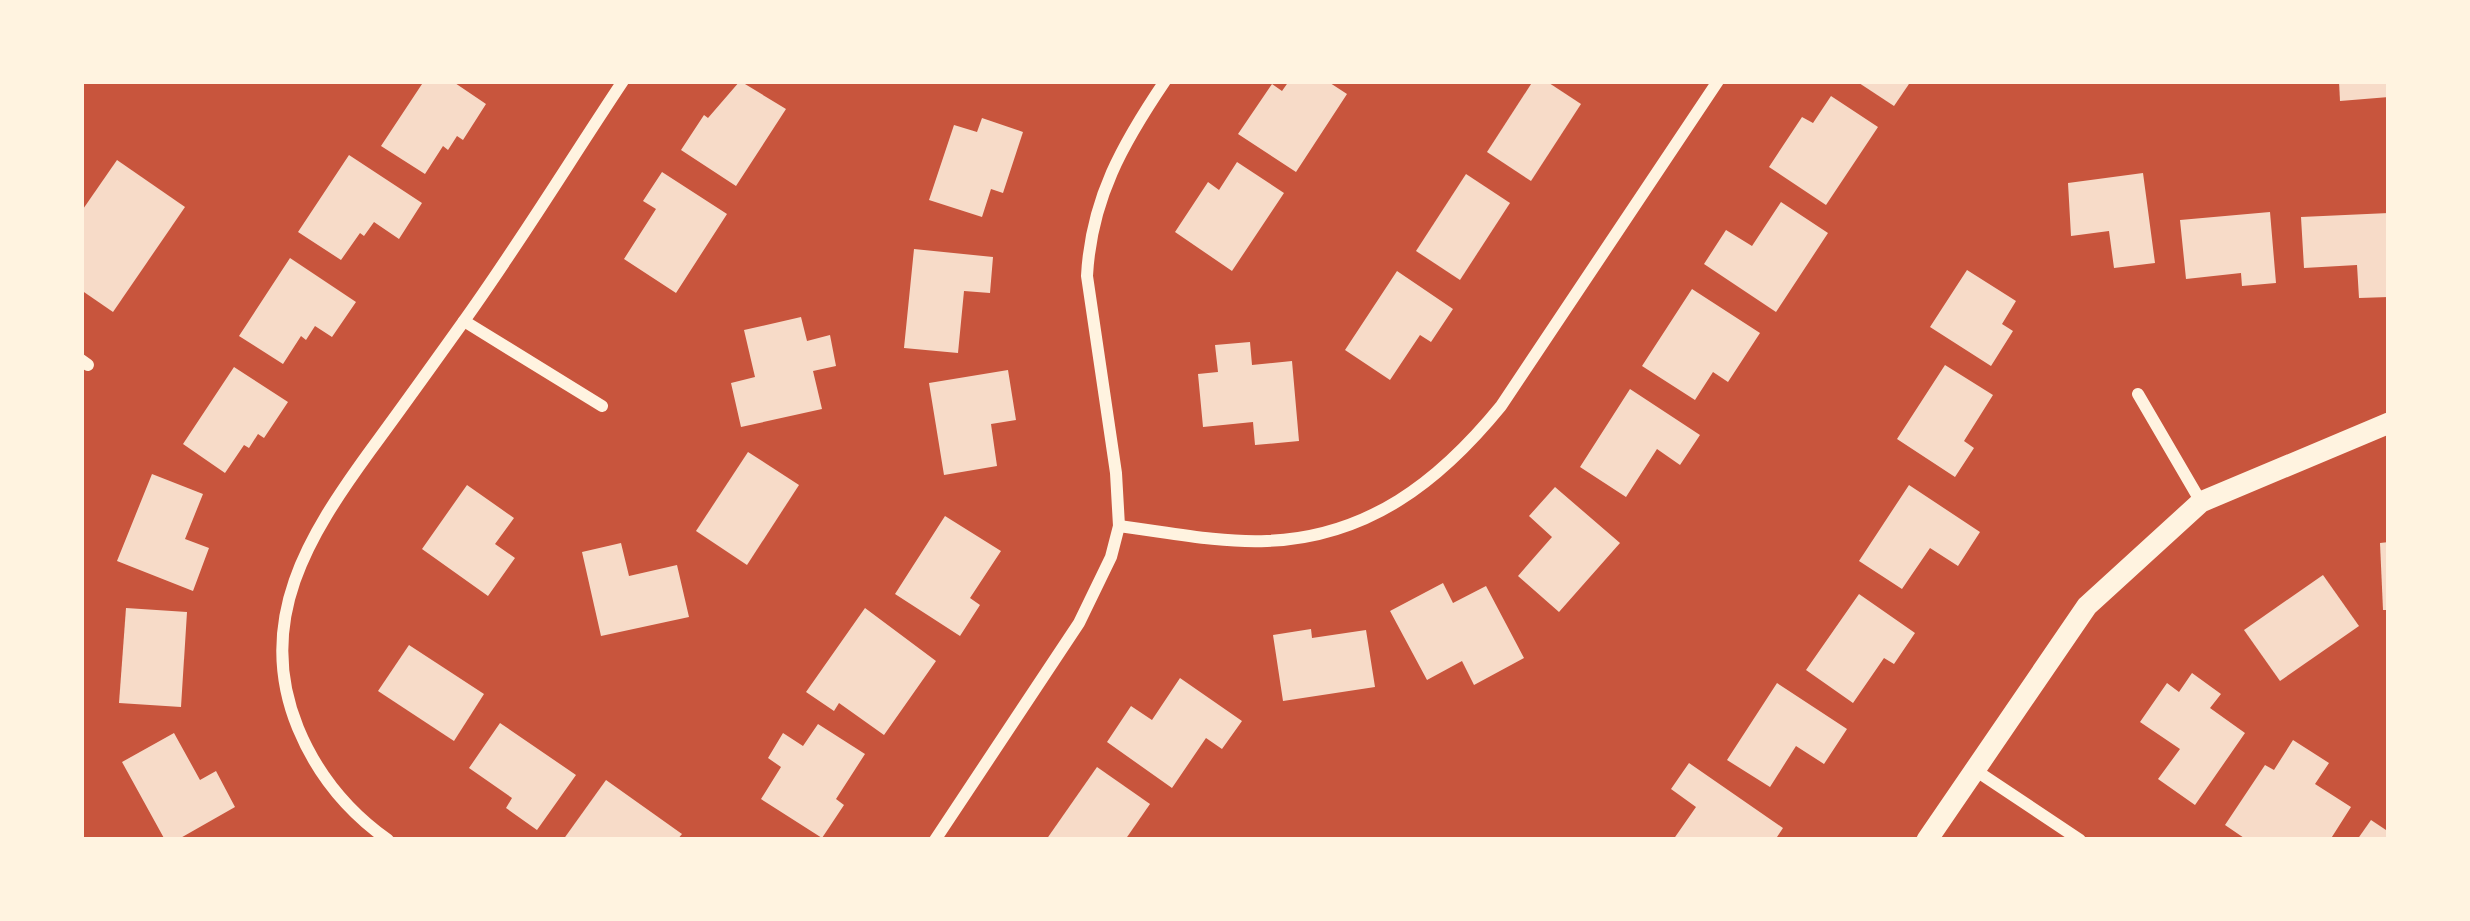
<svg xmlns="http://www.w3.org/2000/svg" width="2470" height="921" viewBox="0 0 2470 921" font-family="Quicksand,sans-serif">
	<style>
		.building { fill: #f7dbc8 }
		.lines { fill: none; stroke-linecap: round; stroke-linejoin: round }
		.minor { stroke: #fff3e0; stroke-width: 12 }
		.tertiary { stroke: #fff3e0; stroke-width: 21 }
	</style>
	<rect width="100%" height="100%" fill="#c8553d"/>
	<g class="building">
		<polygon points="424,81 452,81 486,104 463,140 457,136 448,150 443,146 425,174 381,146"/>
		<polygon points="740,81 786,109 736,186 681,150 704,115 708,118"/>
		<polygon points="1289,81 1327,81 1347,94 1296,172 1238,134 1272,84 1282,91"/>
		<polygon points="1533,81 1546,81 1581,104 1531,181 1487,152"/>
		<polygon points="1856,81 1911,81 1894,106"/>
		<polygon points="2339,81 2389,81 2389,97 2340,101"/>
		<polygon points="1831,96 1878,127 1826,205 1769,167 1802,117 1813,123"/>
		<polygon points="982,118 1023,132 1003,193 991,189 982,217 929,200 954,125 977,132"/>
		<polygon points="349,155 422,203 399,239 374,222 364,236 360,233 341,260 298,232"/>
		<polygon points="117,160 185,207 113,312 81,290 81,212"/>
		<polygon points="1237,162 1284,193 1232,271 1175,232 1208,182 1219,190"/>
		<polygon points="662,172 727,214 676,293 624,259 656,209 643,201"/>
		<polygon points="2143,173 2155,263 2114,268 2109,231 2071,236 2068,183"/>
		<polygon points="1466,174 1510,203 1460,280 1416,251"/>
		<polygon points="1781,202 1828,233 1776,312 1704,264 1726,230 1752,246"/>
		<polygon points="2270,212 2276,283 2242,286 2241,273 2186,279 2180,220"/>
		<polygon points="2389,213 2389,297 2359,298 2357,265 2304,268 2301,217"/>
		<polygon points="914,249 993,257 990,293 964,291 958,353 904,348"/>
		<polygon points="290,258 356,302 332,337 315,326 306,340 301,336 283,364 239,336"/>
		<polygon points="1967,270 2016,301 2002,324 2013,331 1991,366 1930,327"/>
		<polygon points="1397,271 1453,309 1431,342 1420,335 1390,380 1345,350"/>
		<polygon points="1692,289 1760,333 1728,382 1713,372 1695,400 1642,366"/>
		<polygon points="801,317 807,341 830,335 836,366 813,371 822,409 741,427 731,383 755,377 744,330"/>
		<polygon points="1250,342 1252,365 1292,361 1299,441 1255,445 1253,422 1203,427 1198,374 1218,372 1215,345"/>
		<polygon points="1945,365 1993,395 1964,441 1974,448 1955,477 1897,439"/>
		<polygon points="234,367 288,402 264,438 258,434 249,448 244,445 225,473 183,444"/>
		<polygon points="1008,370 1016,420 991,424 997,466 944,475 929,383"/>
		<polygon points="1630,389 1700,435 1680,465 1657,449 1626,497 1580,467"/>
		<polygon points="748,452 799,485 747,565 696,531"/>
		<polygon points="152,474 203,494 185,539 209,548 193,591 117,561"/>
		<polygon points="467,485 514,518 495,544 515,558 488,596 422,549"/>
		<polygon points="1909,485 1980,532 1958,566 1930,548 1902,589 1859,561"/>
		<polygon points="1555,487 1620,543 1559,612 1518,576 1552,537 1529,516"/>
		<polygon points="945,516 1001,551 970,598 980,605 960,636 895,594"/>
		<polygon points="2389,542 2389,610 2383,610 2380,543"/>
		<polygon points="621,543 629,576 677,565 689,617 601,636 582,552"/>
		<polygon points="2323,575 2359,626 2280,681 2244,630"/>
		<polygon points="1443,583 1453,603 1486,586 1524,658 1474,685 1462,661 1427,680 1390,611"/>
		<polygon points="1859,594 1915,633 1894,664 1884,658 1853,703 1806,670"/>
		<polygon points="126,608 187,612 181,707 119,703"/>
		<polygon points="865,608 936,661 884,735 839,703 834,711 806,692"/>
		<polygon points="1311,629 1312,638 1366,630 1375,687 1283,701 1273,635"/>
		<polygon points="409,645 484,694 454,741 378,691"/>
		<polygon points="2192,673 2221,694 2210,708 2245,733 2195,805 2158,779 2180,749 2140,722 2167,683 2179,692"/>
		<polygon points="1180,678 1242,721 1222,749 1206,738 1172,788 1107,742 1131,706 1152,720"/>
		<polygon points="1777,683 1847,729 1824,764 1796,746 1770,787 1727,760"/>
		<polygon points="500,723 576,775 537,830 506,808 512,798 469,768"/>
		<polygon points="818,724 865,754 836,799 844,805 822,838 761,799 781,767 768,758 783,733 803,746"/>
		<polygon points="174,733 200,780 216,771 235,807 177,840 165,840 122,762"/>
		<polygon points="2293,740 2329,763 2315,784 2351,807 2330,840 2247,840 2225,825 2265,765 2274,770"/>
		<polygon points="1689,763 1783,828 1775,840 1673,840 1696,807 1671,789"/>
		<polygon points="1097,767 1150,804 1125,840 1046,840"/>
		<polygon points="606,780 682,834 677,840 563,840"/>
		<polygon points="2371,820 2389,832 2389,840 2357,840"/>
	</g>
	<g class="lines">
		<g class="minor">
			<polyline points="464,321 602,406"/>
			<polyline points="81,360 88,365"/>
			<polyline points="2138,394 2201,502"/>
			<path d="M1119 526C1167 532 1218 543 1267 541 1368 537 1439 482 1501 406L1718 81"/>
			<polyline points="1975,770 2080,840"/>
			<path d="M388 840C347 811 317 774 298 728 254 621 309 535 370 451 401 409 431 367 461 325 518 246 569 162 623 81"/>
			<path d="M935 840 1079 623 1111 557 1119 526 1116 473 1087 276C1091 199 1123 143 1165 81"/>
		</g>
		<polyline class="tertiary" points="1927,840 2087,606 2201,502 2389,423"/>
	</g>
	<rect width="2470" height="921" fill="none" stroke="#fff3e0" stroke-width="168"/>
</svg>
